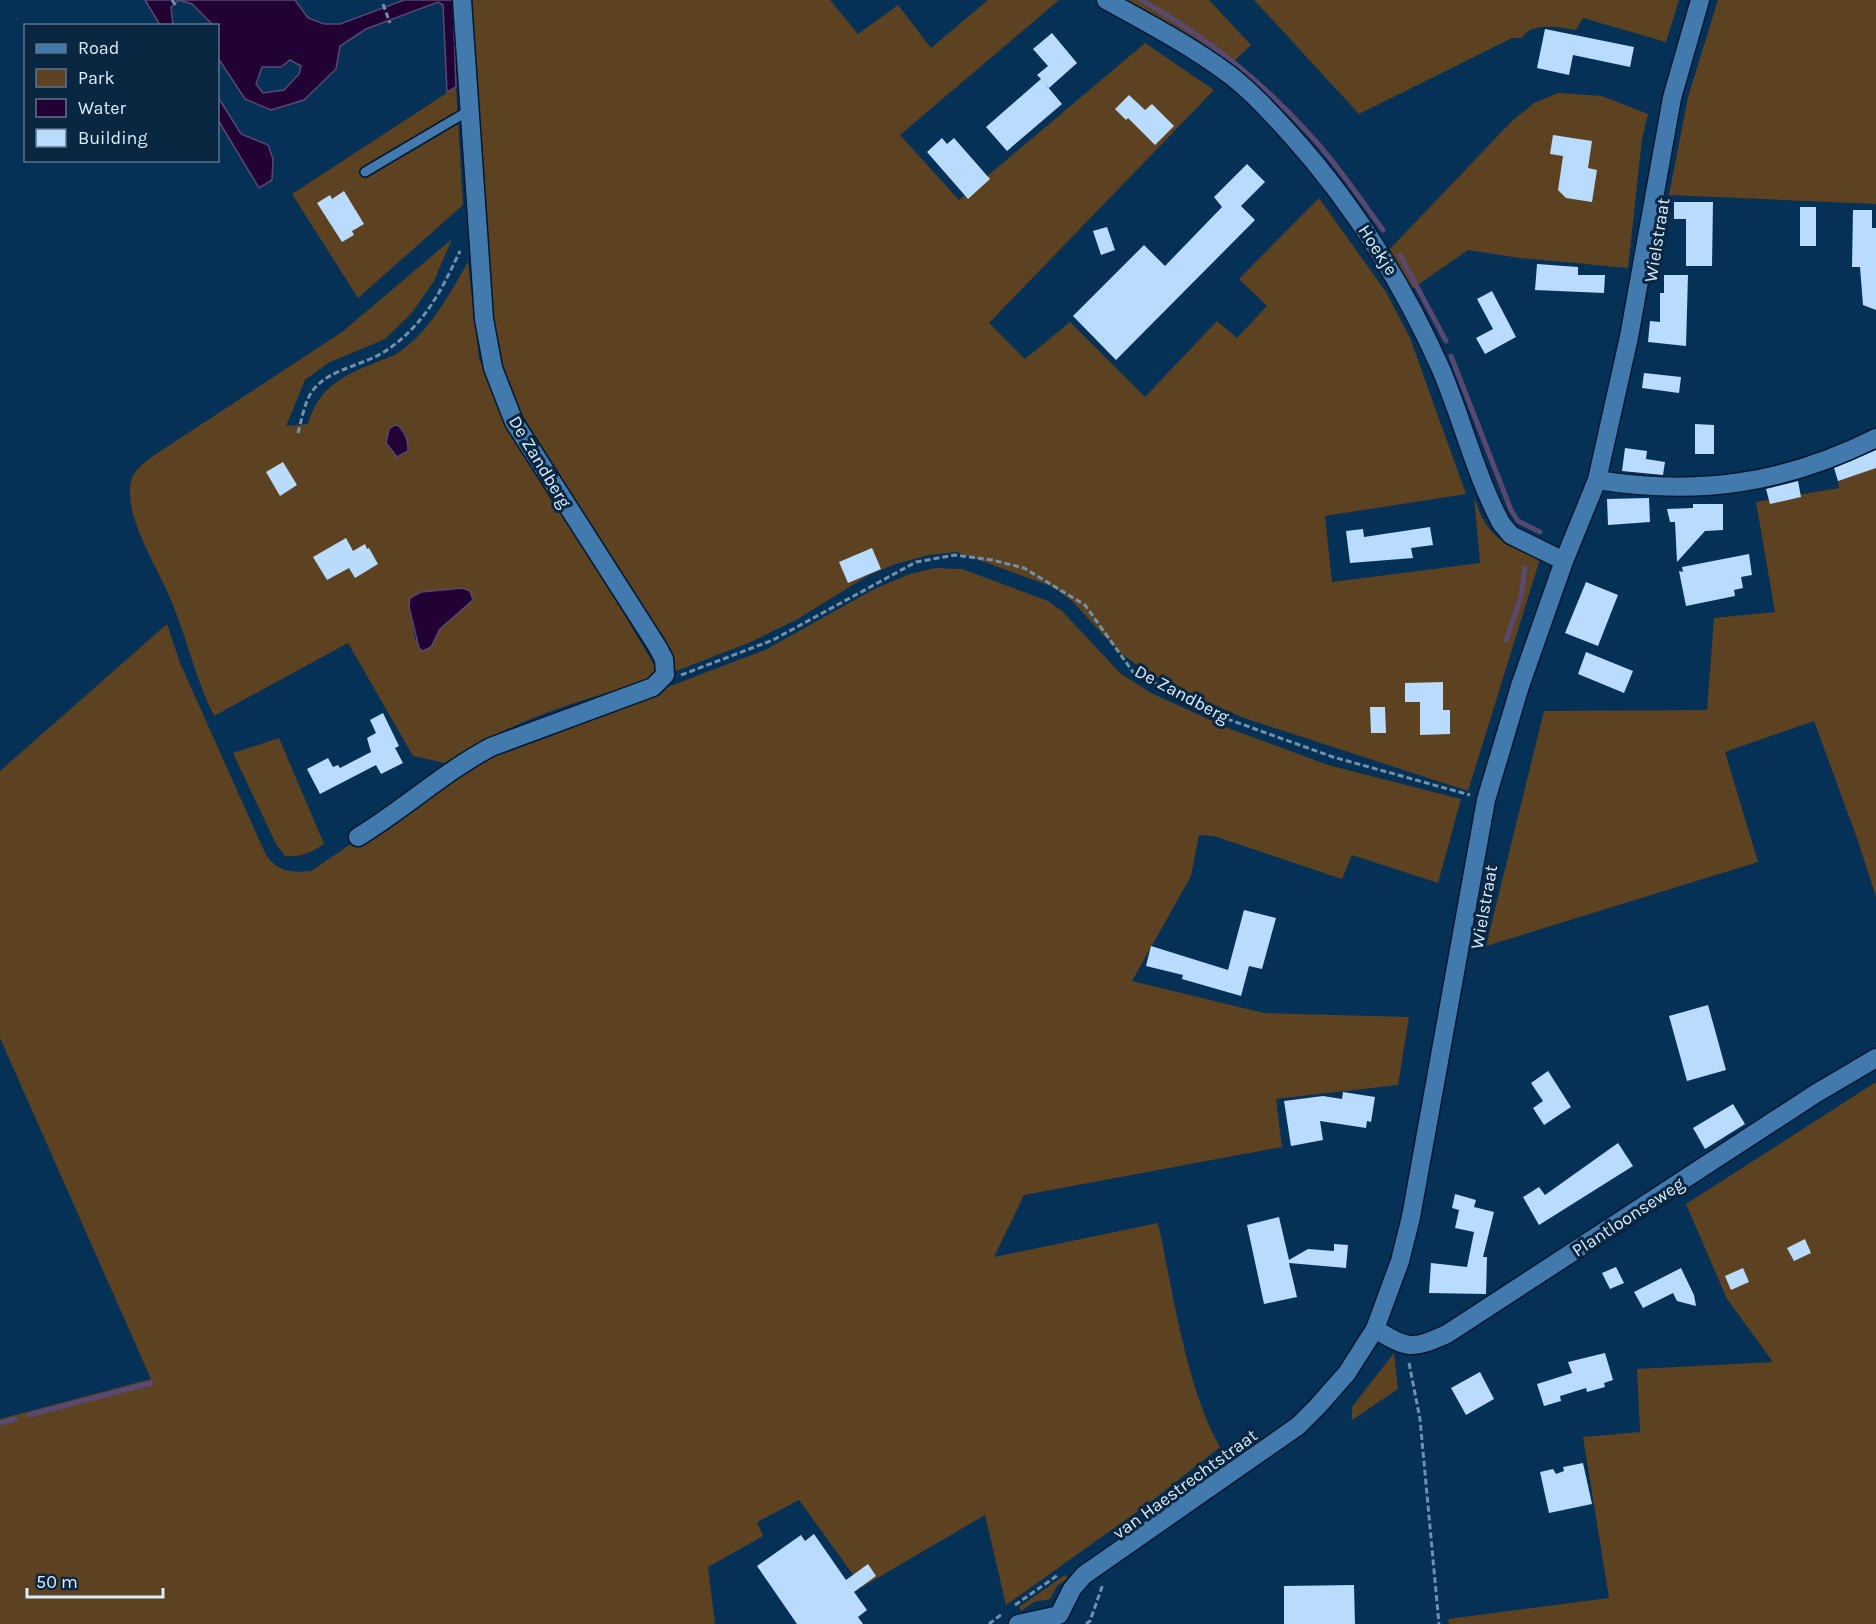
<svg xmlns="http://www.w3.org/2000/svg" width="1876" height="1624" viewBox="0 0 1876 1624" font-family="Karla,sans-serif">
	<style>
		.green { fill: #5d4221; fill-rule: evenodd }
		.water { fill: #220234; stroke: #594870; stroke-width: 1.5; fill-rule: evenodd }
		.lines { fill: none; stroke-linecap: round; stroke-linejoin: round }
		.stream { stroke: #594870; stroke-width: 5 }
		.building { fill: #b9dbfd }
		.lane-casing { stroke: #001832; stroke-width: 12 }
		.street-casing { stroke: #001832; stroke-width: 21 }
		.secondary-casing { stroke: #001832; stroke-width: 21 }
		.path { stroke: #7190aa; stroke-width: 3; stroke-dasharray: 6 3; stroke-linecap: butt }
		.lane { stroke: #437aae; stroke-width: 9 }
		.street { stroke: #437aae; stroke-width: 18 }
		.secondary { stroke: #437aae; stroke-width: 18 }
		.labels { text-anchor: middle; stroke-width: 6; stroke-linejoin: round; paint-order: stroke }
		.street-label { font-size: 18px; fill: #daebfc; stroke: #0a2742 }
	</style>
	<rect width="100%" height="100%" fill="#053156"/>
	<g class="green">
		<path d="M465 0H830L858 34 898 5 931 48 988 0H1059L900 135 959 200 1145 43 1214 90 989 323 1025 359 1070 322 1145 397 1217 321 1237 338 1267 306 1239 279 1319 198 1386 292 1410 338 1466 494 1325 516 1332 582 1480 563 1474 496C1487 539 1501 541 1540 559L1468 791 1244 718 1180 690 1141 668 1119 652 1072 601 1053 587 957 552 928 555 896 564 869 575 796 620 751 642 676 671 505 386 493 353Z"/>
		<polygon points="1124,0 1209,0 1251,45 1229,66 1171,26"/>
		<path d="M1254 0H1679L1666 42 1583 18 1576 30C1561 28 1531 21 1522 38H1512L1359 114Z"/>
		<polygon points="1718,0 1876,0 1876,204 1669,195 1688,97"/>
		<polygon points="456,87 463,205 358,298 292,194"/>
		<polygon points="1558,93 1602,96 1648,114 1642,139 1628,268 1520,258 1468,250 1409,291 1386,253 1512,121 1534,103"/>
		<path d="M452 239 434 281 411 314 385 339 328 363 305 380 286 426 308 424C317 390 341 376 372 364 380 360 390 358 398 353 429 333 450 293 468 262L479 358 491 386 661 677C587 698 510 720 445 763L413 756 348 643 214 716C196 680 188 642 173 605 160 570 123 518 131 481 134 469 146 461 156 454L342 332ZM410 598 454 616 440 629 415 640 409 607Z"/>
		<polygon points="1876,450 1876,897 1858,841 1814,721 1725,752 1758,862 1486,946 1544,711 1707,710 1714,618 1775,612 1756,502 1839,488 1836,461"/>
		<path d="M935 568 962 569 1048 601 1062 611 1120 673 1151 693 1228 728 1328 765 1461 799 1438 883 1352 855 1342 879 1214 836 1199 835 1191 876 1132 981 1264 1013 1409 1017 1398 1085 1276 1099 1282 1147 1024 1195 994 1257 1158 1223C1173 1291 1186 1388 1220 1447L1148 1504 1006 1605 985 1515 862 1587 799 1500 757 1522 763 1536 708 1567 715 1624H0V1419L151 1379 0 1038V771L167 624 180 663 266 855C278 872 291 873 311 871L474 761 767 649 874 589 910 574Z"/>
		<path d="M279 738 324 844C311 853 301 857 285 856L276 844 233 753Z"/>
		<polygon points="1876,1082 1876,1624 1449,1624 1448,1619 1609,1598 1583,1437 1640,1432 1637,1369 1773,1362 1727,1299 1686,1204"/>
		<polygon points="1394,1353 1398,1389 1352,1420 1352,1407"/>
		<polygon points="1065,1575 1068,1578 1057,1586 1050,1599 1034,1602 1021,1611 1019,1607"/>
	</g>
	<g class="water">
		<path d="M145 0H295L308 18 324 24H340L404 0H453L456 87 447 92 443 5 438 2 366 29 340 46 336 69 304 100 271 110 245 99 218 58V26L213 25 192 4 179 0 171 7 173 25H160ZM290 60 301 66 299 74 284 90 263 93 256 84 262 67H281Z"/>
		<polygon points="218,97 241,134 268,145 273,159 272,180 259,188 218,120"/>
		<path d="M395 425 399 426C406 434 408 440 408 451L397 457 386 443 389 429Z"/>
		<polygon points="463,588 470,591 473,600 440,629 431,647 423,651 419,648 409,607 410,598 421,592"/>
	</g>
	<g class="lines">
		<g class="stream">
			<path d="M1141 0C1205 36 1262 81 1311 136 1338 165 1360 199 1383 230"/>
			<polyline points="1400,255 1446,341"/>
			<polyline points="1451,356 1511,510 1518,521 1540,532"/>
			<polyline points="1506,640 1521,597 1525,568"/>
			<polyline points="29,1415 151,1383"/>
			<polyline points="0,1423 16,1419"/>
		</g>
	</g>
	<g class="building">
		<polygon points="1545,29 1634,47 1630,67 1573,55 1569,75 1537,68"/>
		<polygon points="1052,33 1077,63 1049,88 1042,80 1062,104 1007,151 986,127 1041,79 1037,75 1048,66 1033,49"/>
		<polygon points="1129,95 1145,110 1152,104 1174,126 1155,145 1128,118 1126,120 1115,109"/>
		<polygon points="1553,135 1592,141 1588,168 1597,170 1592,202 1566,198 1558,190 1563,156 1550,154"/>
		<polygon points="942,138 947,144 954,138 990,179 968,199 927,152"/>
		<polygon points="1247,164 1265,182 1241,206 1255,220 1116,360 1073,316 1144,245 1165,266 1222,207 1214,197"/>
		<polygon points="344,191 364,224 352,231 354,235 342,242 317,203 330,195 332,199"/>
		<polygon points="1674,202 1713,202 1712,266 1686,266 1686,219 1674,219"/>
		<rect x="1800" y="207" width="16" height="39"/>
		<polygon points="1853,210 1872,210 1872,228 1876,228 1876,310 1863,305 1860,267 1852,267"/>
		<polygon points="1107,227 1115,250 1101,255 1093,231"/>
		<polygon points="1537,264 1578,267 1578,275 1605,275 1604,293 1535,290"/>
		<polygon points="1664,275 1688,275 1686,346 1648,342 1650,321 1660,322 1660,293 1664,293"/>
		<polygon points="1492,291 1516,337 1485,354 1476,338 1493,329 1477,299"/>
		<polygon points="1644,373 1681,377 1679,393 1642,388"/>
		<polygon points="1695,424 1714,425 1714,454 1695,454"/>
		<polygon points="1625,448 1647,451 1646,459 1665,462 1663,475 1622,471"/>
		<polygon points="1876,450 1876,468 1838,481 1834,468"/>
		<polygon points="283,462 297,485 280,496 266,472"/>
		<polygon points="1798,481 1801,497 1770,504 1766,489"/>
		<polygon points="1649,498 1650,522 1608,525 1607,499"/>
		<polygon points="1693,504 1723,504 1723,530 1705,531 1677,562 1675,522 1670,522 1667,509 1693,508"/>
		<polygon points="1430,527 1433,545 1411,548 1413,558 1350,563 1346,531 1363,529 1364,537"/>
		<polygon points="346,538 353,551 365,544 367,549 369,548 378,564 355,578 349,568 327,580 313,557"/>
		<polygon points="872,548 881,569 848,583 839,562"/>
		<polygon points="1749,554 1752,575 1741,577 1743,588 1734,590 1735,596 1686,606 1679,571 1683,572 1682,567"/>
		<polygon points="1586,582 1618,595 1598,646 1565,633"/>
		<polygon points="1586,652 1633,671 1624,693 1578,674"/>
		<polygon points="1443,682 1443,710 1450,710 1450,734 1420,735 1420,702 1405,702 1405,683"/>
		<polygon points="1370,707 1385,707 1386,733 1371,733"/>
		<polygon points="383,713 399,746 395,748 403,763 381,774 376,765 320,794 307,769 328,758 333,767 338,765 340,768 371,752 367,738 376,733 370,720"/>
		<polygon points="1244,910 1276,918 1262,969 1249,966 1241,996 1182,979 1183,975 1146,966 1151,946 1228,970"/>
		<polygon points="1708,1005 1726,1070 1687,1081 1669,1016"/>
		<polygon points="1548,1071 1571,1107 1544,1125 1533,1108 1543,1101 1531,1083"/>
		<polygon points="1343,1092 1375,1097 1371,1122 1367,1121 1366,1128 1320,1121 1323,1140 1291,1146 1284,1101 1323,1096 1342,1099"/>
		<polygon points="1733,1104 1745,1124 1705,1149 1693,1128"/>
		<polygon points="1618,1143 1633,1166 1539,1225 1523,1197 1539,1187 1545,1195"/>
		<polygon points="1455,1194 1476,1200 1474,1207 1494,1212 1483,1257 1487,1257 1486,1294 1429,1293 1431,1263 1467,1267 1474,1232 1455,1228 1459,1210 1452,1208"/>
		<polygon points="1279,1217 1289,1260 1308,1249 1334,1251 1334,1244 1348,1245 1346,1268 1289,1263 1297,1297 1264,1304 1247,1225"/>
		<polygon points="1805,1239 1811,1253 1794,1261 1787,1248"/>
		<polygon points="1616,1267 1624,1283 1610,1289 1602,1273"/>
		<polygon points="1681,1268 1694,1295 1696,1306 1677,1301 1673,1293 1643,1308 1634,1292"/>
		<polygon points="1743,1268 1749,1282 1731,1290 1725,1276"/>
		<polygon points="1605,1353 1613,1380 1604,1383 1605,1387 1587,1392 1586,1388 1560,1396 1561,1401 1544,1406 1537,1384 1572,1373 1568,1362"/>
		<polygon points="1480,1372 1494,1399 1466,1415 1451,1388"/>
		<polygon points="1583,1463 1592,1504 1549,1513 1540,1472 1553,1469 1556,1474 1564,1471 1563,1467"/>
		<polygon points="814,1534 846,1580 868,1564 876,1576 854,1592 867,1610 858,1617 863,1624 797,1624 757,1566 801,1535 805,1541"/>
		<polygon points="1354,1585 1355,1624 1284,1624 1284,1586"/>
	</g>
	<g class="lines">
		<defs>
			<polyline id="lane" points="365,172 470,110"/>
			<g id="street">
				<path d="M1106 0C1148 23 1191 46 1230 75 1253 93 1272 114 1291 135 1354 205 1402 282 1440 367 1462 418 1475 474 1501 523L1511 535 1564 561"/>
				<path d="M1597 480C1698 496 1784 484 1876 438"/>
				<path d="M358 837C404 809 444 772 491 747L653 687 665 675 664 659 657 646 514 422 493 368 484 319 462 0"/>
				<path d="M1375 1329C1408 1349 1411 1350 1447 1334L1815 1094 1876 1058"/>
			</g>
			<polyline id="secondary" points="1018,1624 1059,1615 1072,1589 1084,1575 1298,1426 1317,1407 1347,1373 1375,1329 1400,1261 1411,1217 1486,800 1520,686 1564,561 1597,480 1629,337 1672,98 1700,0"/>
		</defs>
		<use href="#lane" class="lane-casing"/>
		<use href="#street" class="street-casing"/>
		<use href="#secondary" class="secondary-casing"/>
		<g class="path">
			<polyline points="172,0 176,6"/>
			<polyline points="383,4 390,23"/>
			<path d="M298 433C301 422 303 411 307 401 319 369 361 368 387 350 425 324 441 291 460 251"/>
			<polyline points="681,675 773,640 916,562 955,555 992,560 1024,568 1085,605 1133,672 1219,716 1333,757 1470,795"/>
			<polyline points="1409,1363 1420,1419 1439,1624"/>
			<polyline points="1015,1605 1058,1575"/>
			<polyline points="989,1624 1002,1614"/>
			<polyline points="1086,1624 1090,1621 1103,1584"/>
		</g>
		<use href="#lane" class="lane"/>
		<use href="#street" class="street"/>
		<use href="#secondary" class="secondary"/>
	</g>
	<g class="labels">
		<g class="street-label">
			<text transform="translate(1657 240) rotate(-81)" y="6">Wielstraat</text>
			<text transform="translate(1378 250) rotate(57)" y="6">Hoekje</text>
			<text transform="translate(540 462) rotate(59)" y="6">De Zandberg</text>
			<text transform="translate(1182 694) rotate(28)" y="6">De Zandberg</text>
			<text transform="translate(1484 907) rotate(-80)" y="6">Wielstraat</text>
			<text transform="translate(1628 1217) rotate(-33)" y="6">Plantloonseweg</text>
			<text transform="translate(1185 1484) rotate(-36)" y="6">van Haestrechtstraat</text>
		</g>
	</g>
	<rect x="24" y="24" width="195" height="138" fill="#0a2742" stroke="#5d758c" stroke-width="1.5"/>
	<rect x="36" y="44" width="30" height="9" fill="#437aae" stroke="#5d758c" stroke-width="1.5"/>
	<text x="78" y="54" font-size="18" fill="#daebfc">Road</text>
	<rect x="36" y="69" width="30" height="18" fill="#5d4221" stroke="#5d758c" stroke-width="1.5"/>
	<text x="78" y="84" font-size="18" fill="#daebfc">Park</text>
	<rect x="36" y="99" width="30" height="18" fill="#220234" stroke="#5d758c" stroke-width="1.5"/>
	<text x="78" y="114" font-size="18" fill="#daebfc">Water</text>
	<rect x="36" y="129" width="30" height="18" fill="#b9dbfd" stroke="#5d758c" stroke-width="1.5"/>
	<text x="78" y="144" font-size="18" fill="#daebfc">Building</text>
	<path d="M27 1588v9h136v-9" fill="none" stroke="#daebfc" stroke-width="3"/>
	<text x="36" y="1588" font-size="18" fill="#daebfc" stroke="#0a2742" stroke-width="4.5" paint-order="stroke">50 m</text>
</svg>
